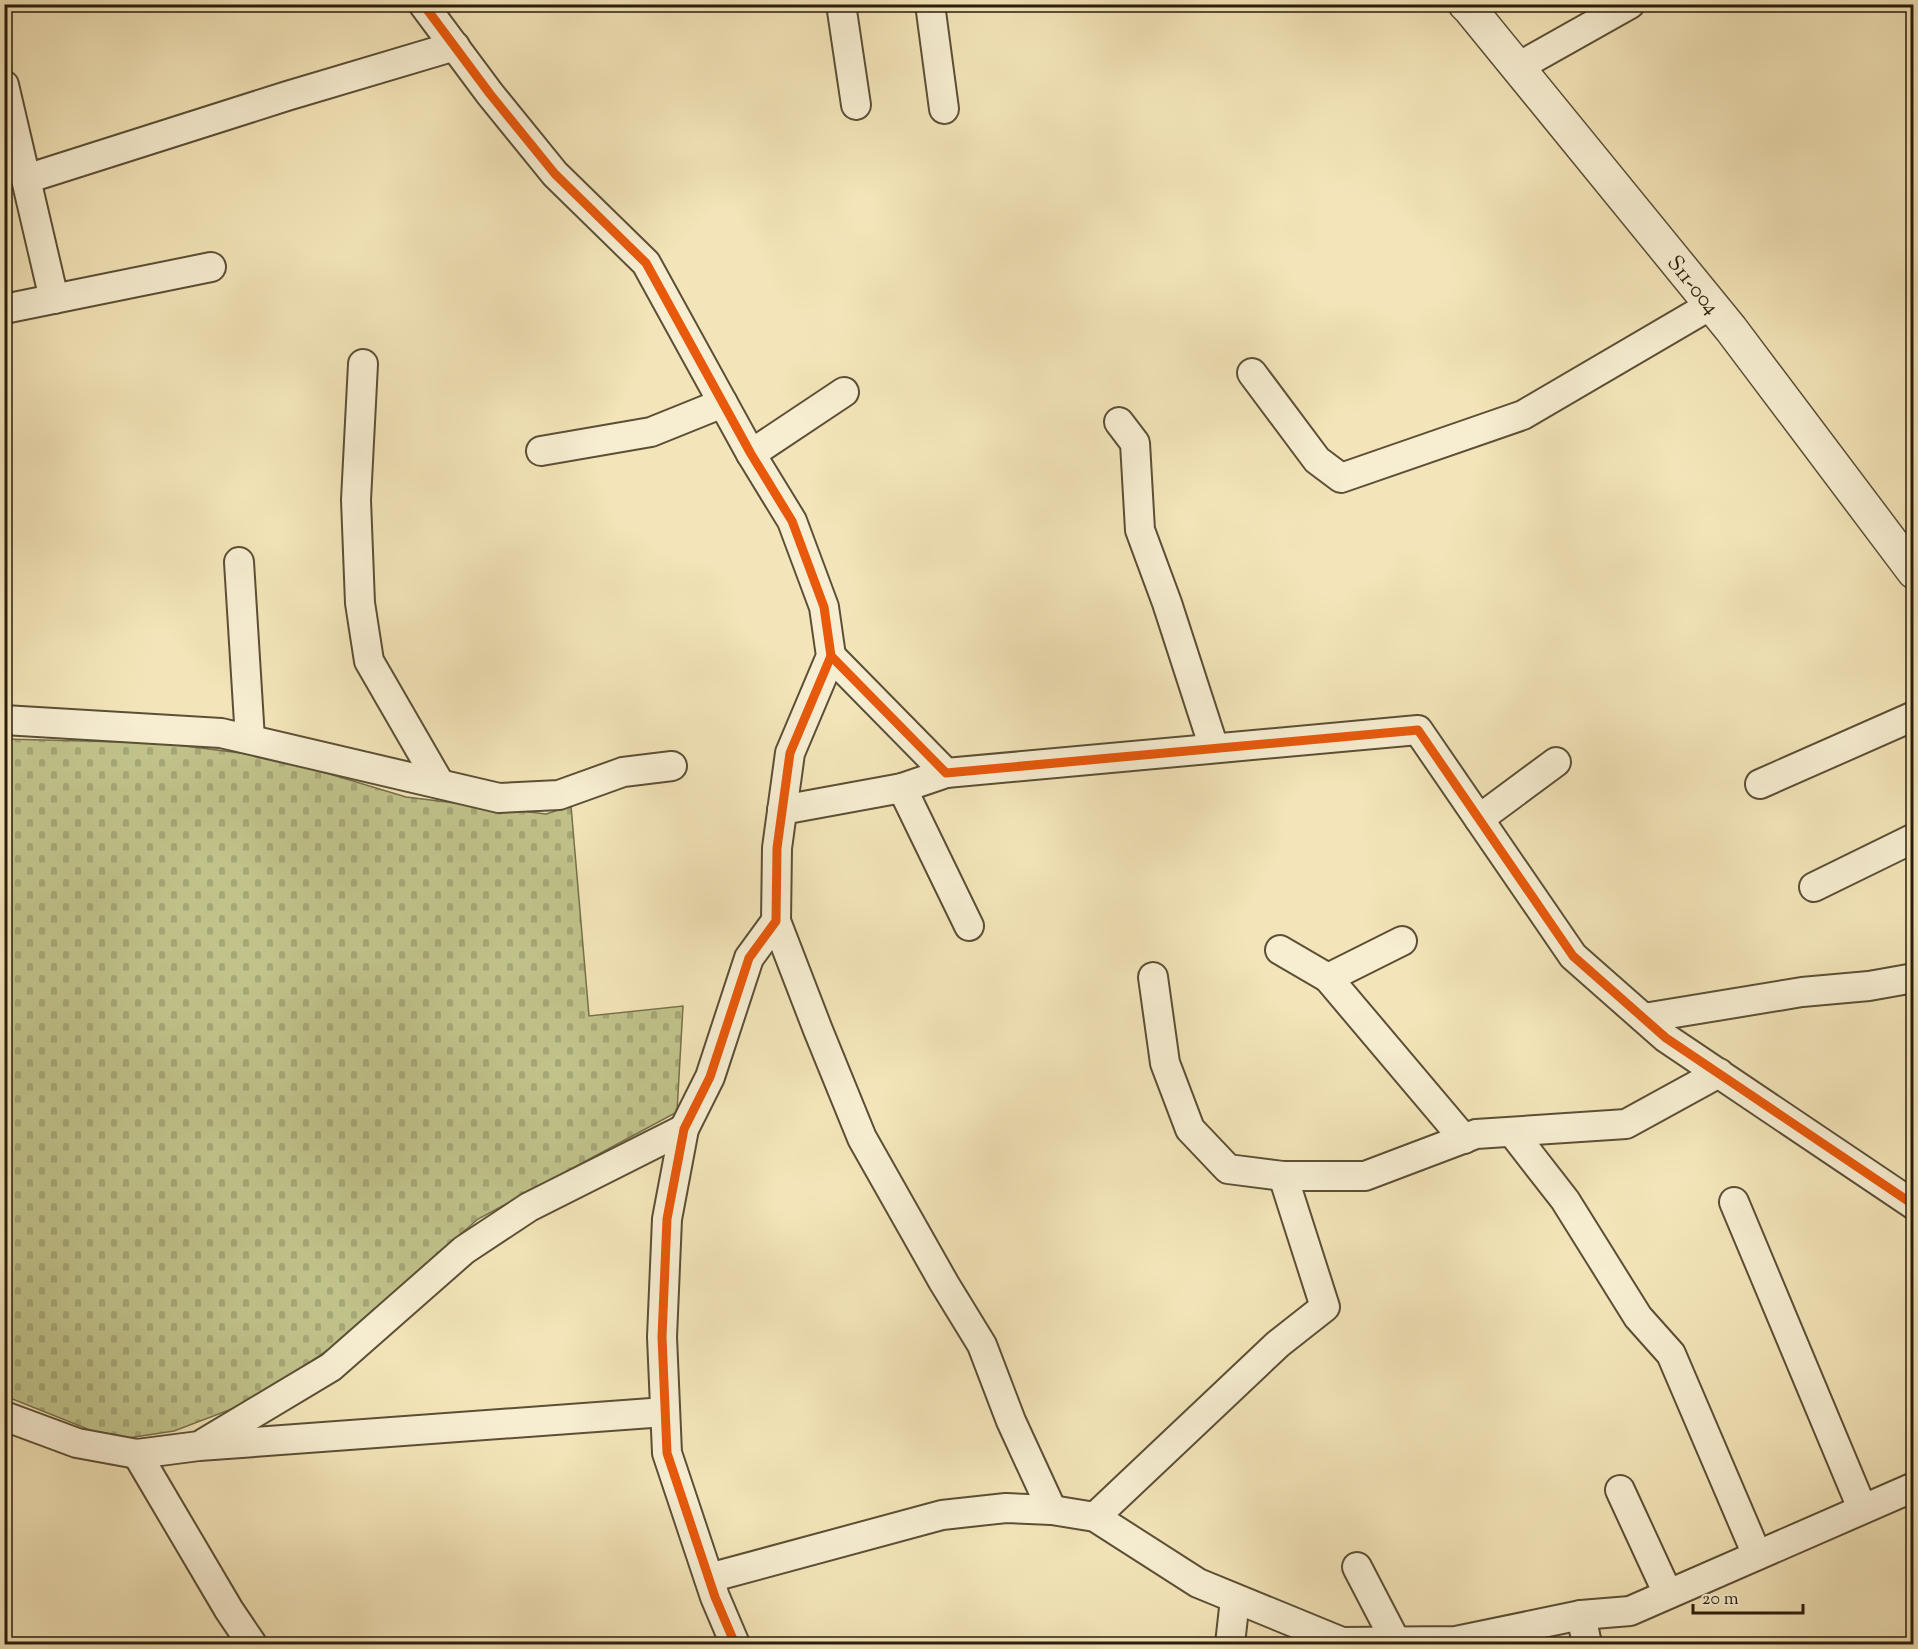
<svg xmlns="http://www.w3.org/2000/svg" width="1918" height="1649" viewBox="0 0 1918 1649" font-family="'Sorts Mill Goudy',serif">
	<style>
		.cemetery { fill: url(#cemetery-stones); stroke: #76704b; stroke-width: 1.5 }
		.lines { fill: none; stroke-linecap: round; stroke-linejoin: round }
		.minor-casing { stroke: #5c4f36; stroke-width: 32 }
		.tertiary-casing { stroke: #5c4f36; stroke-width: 36 }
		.minor { stroke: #f7eed2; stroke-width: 28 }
		.tertiary { stroke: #f7eed2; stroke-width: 33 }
		.cycleway-casing { stroke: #f7eed2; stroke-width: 13 }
		.cycleway { stroke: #e8590c; stroke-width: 9 }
		.labels { text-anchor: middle; stroke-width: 5; stroke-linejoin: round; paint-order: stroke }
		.street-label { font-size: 22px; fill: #2a1d0b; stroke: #f7eed2 }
	</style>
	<defs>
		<pattern id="cemetery-stones" width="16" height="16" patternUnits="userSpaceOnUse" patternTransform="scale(1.5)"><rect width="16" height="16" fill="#c1c38b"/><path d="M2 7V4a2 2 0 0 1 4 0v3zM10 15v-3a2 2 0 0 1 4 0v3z" fill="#a6a777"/></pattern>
	</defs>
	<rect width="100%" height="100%" fill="#f3e5b9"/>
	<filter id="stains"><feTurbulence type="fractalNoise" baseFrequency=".00333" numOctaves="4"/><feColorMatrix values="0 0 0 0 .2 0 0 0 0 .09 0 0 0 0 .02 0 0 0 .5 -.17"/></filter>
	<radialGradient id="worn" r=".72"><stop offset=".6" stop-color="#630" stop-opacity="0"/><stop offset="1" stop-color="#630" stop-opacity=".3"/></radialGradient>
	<polygon class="cemetery" points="4,739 161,743 273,757 406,797 546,814 571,806 589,1016 683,1006 677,1112 478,1219 330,1348 258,1399 174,1431 115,1440 5,1396"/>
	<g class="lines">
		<defs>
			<g id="minor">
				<polyline points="423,4 490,94 555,174 646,263 751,454 792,521 824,607 831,656 790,753 777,848 776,921 749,958 710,1077 684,1129 667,1219 662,1337 667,1453 715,1597 735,1644"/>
				<polyline points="841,4 856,105"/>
				<polyline points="930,4 944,109"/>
				<polyline points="1518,67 1630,4"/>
				<polyline points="4,85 54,299"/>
				<polyline points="26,179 287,96 455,46"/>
				<polyline points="4,309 211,267"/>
				<polyline points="363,364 356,500 360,603 369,661 440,784"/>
				<polyline points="1252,373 1317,460 1341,478 1523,415 1711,305"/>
				<polyline points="1119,422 1135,443 1140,530 1167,603 1214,748"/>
				<polyline points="541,451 651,432 723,403"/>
				<polyline points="751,454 844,392"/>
				<polyline points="239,562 250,739"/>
				<polyline points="831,656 946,773 1418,730 1573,956 1666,1038 1914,1205"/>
				<polyline points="4,720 221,733 499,798 559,795 623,772 672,766"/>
				<polyline points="1760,784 1914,716"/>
				<polyline points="902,788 969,926"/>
				<polyline points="782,810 902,788 946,773"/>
				<polyline points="1479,819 1556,762"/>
				<polyline points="1814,887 1914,838"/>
				<polyline points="776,921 818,1030 862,1138 944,1283 982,1345 1011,1421 1052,1510"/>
				<polyline points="1280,950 1328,978 1464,1139"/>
				<polyline points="1153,977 1165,1063 1190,1129 1228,1169 1283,1176 1365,1176 1476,1134 1626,1124 1719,1073"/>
				<polyline points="1328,978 1402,941"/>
				<polyline points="1644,1018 1802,992 1869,986 1914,978"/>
				<polyline points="1512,1132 1565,1200 1638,1317 1671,1354 1757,1555"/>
				<polyline points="1734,1202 1862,1508"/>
				<polyline points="4,1416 77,1443 137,1454 199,1446 665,1412"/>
				<polyline points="204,1443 331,1367 464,1250 529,1207 684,1129"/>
				<polyline points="137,1454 229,1610 252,1644"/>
				<polyline points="1620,1490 1668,1594"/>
				<polyline points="1095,1517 1278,1344 1325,1307 1283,1176"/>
				<polyline points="1357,1567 1396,1642"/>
				<polyline points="709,1578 942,1515 1006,1508 1052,1510 1095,1517 1198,1583 1342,1642 1456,1641 1581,1615 1630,1611 1914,1487"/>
				<polyline points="1581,1615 1587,1644"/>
				<polyline points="1230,1644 1235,1599"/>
			</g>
			<g id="tertiary">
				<path id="s1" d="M1465 4 1470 9 1731 329 1914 572"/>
			</g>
		</defs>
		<use href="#minor" class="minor-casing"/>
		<use href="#tertiary" class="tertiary-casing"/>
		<use href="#minor" class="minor"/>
		<use href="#tertiary" class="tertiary"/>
		<defs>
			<g id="cycleway">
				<polyline points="423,4 490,94 555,174 646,263 751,454 792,521 824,607 831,656 790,753 777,848 776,921 749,958 710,1077 684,1129 667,1219 662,1337 667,1453 715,1597 735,1644"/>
				<polyline points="831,656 946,773 1418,730 1573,956 1666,1038 1914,1205"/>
			</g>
		</defs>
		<use href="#cycleway" class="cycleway-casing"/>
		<use href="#cycleway" class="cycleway"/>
	</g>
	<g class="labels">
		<g class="street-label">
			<text dy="8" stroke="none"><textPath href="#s1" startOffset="362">S11-004</textPath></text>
		</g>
	</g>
	<rect width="1918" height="1649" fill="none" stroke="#f3e5b9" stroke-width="24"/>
	<rect x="6" y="6" width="1906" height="1637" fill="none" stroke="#2a1d0b" stroke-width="3"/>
	<rect x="12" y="12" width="1894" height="1625" fill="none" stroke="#2a1d0b" stroke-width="1.5"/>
	<path d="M1693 1604v9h110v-9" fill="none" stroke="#2a1d0b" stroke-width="3"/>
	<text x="1702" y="1604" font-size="18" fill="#2a1d0b" stroke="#f7eed2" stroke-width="4.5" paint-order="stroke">20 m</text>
	<rect width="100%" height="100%" filter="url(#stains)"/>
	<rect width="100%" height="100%" fill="url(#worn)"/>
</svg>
